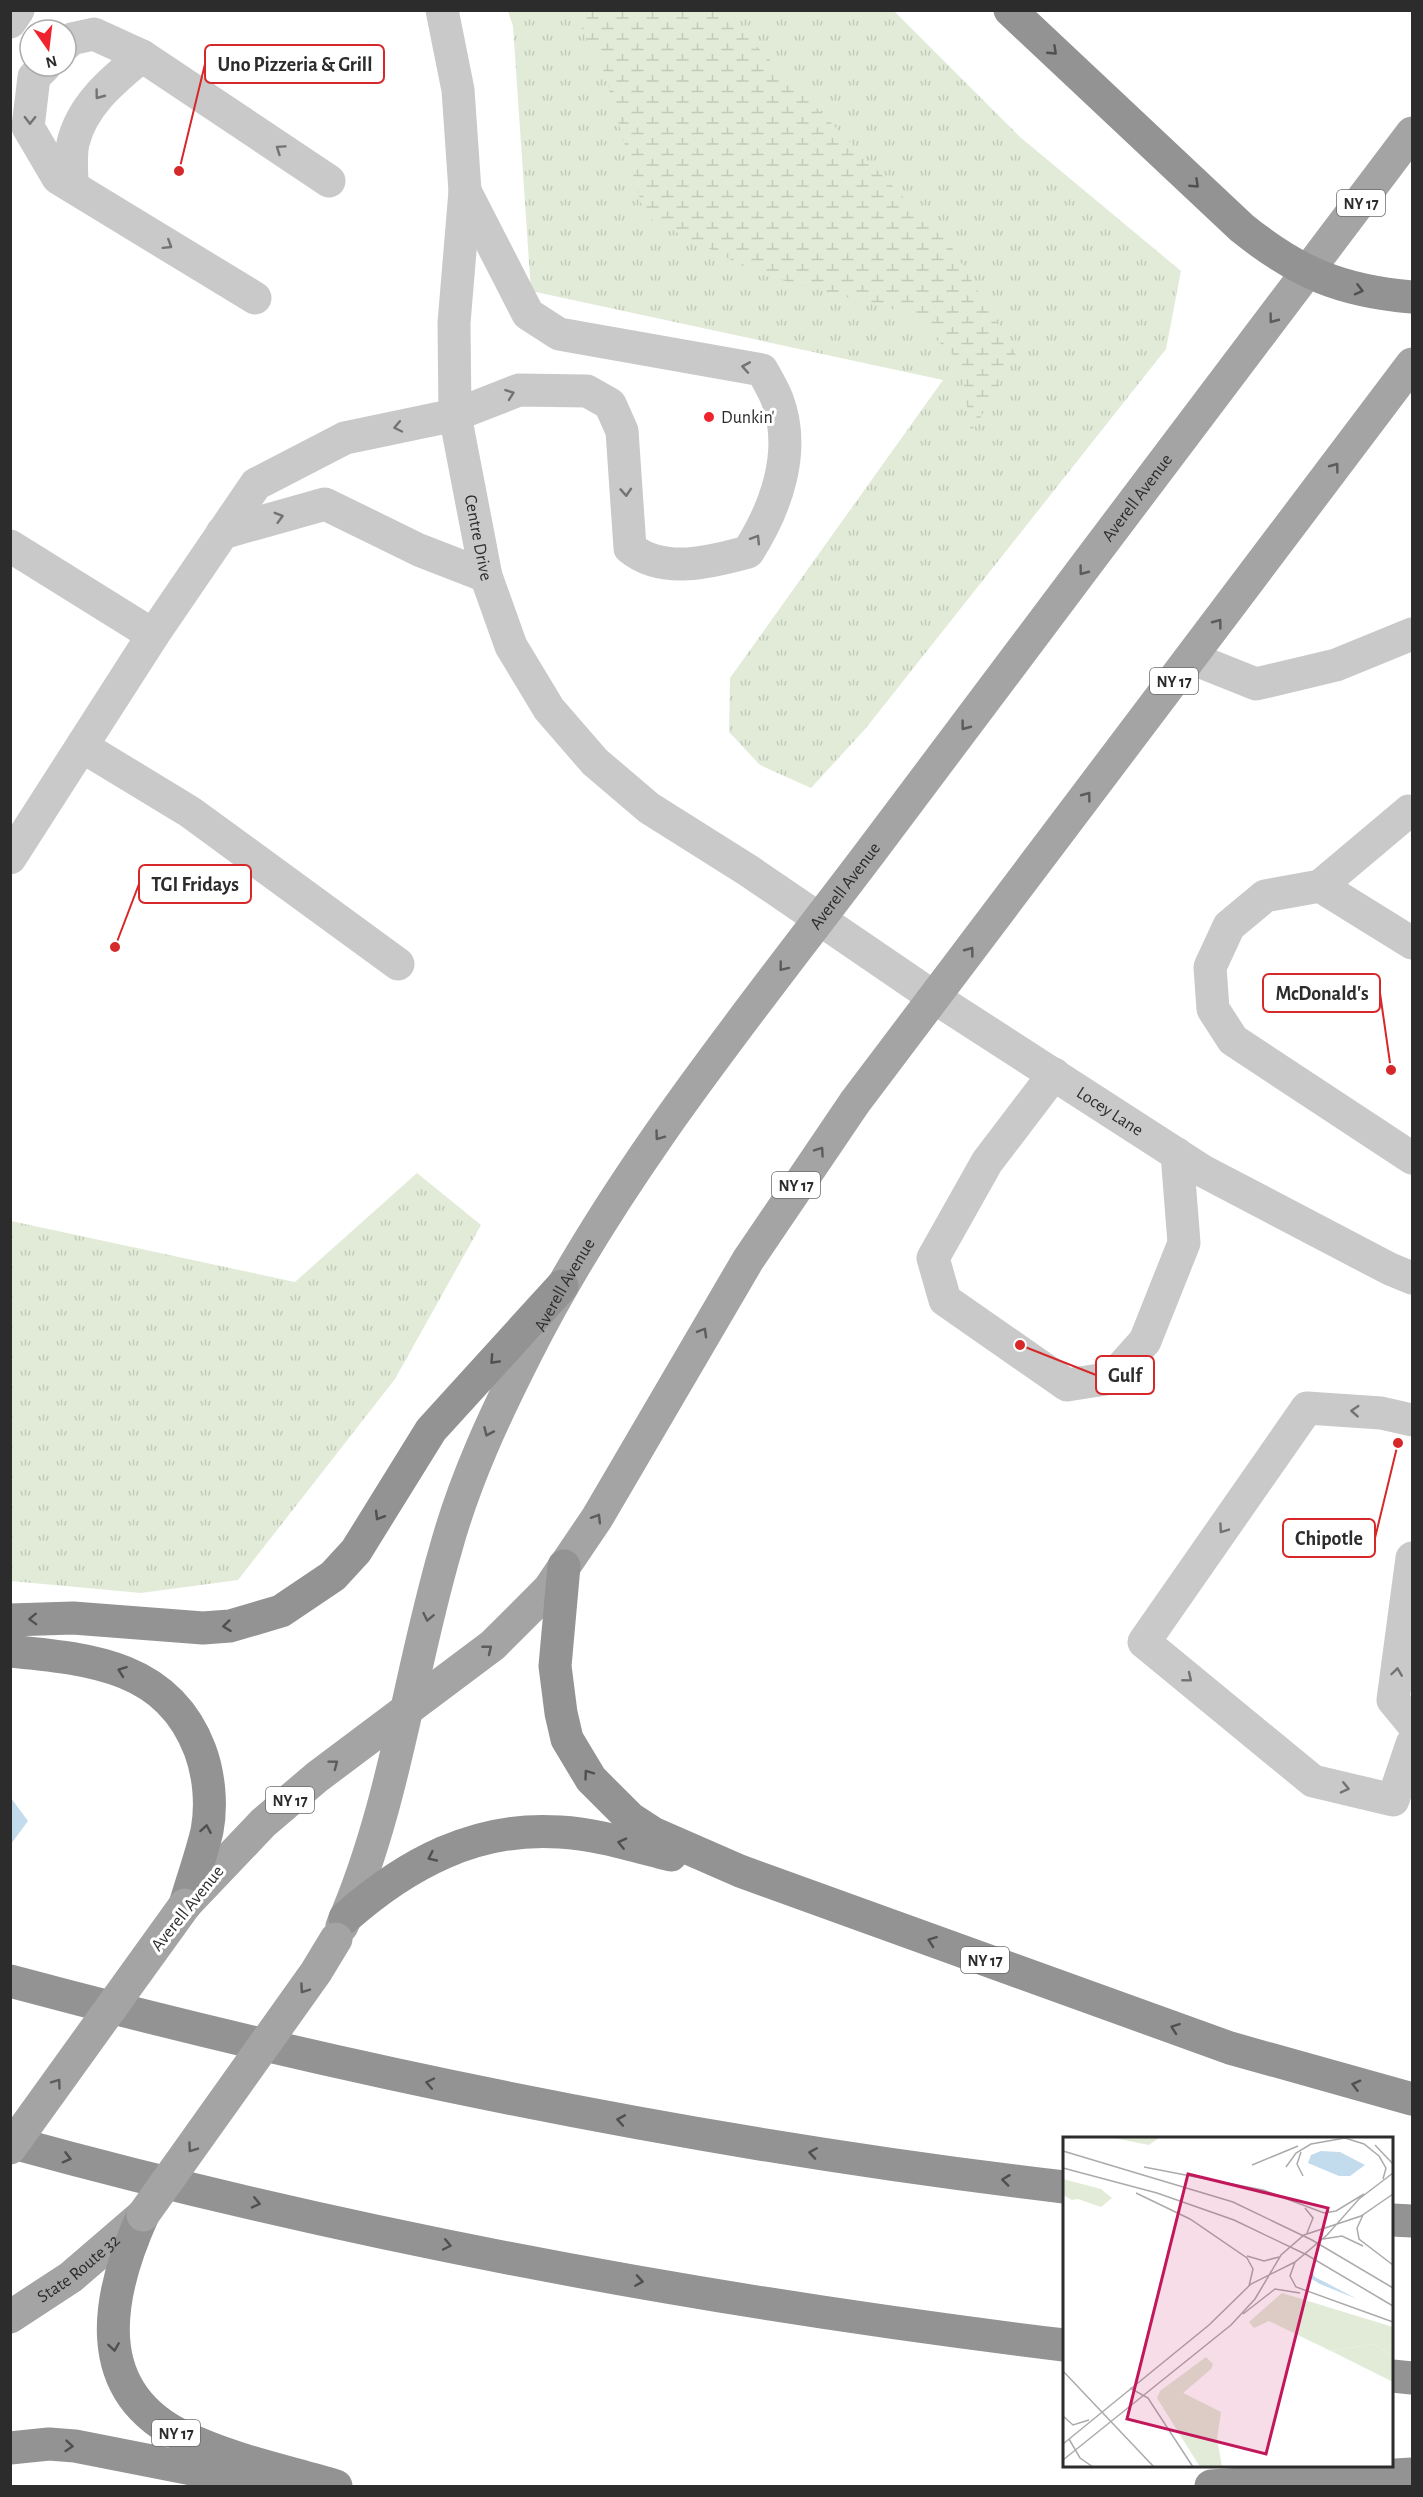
<svg xmlns="http://www.w3.org/2000/svg" width="1423" height="2497" viewBox="0 0 1423 2497" font-family="'Alegreya Sans',sans-serif">
	<style>
		.grass { fill: url(#grass-tufts) }
		.wetland { fill: url(#wetland-marsh) }
		.water { fill: #c2dbed }
		.lines { fill: none; stroke-linecap: round; stroke-linejoin: round }
		.minor { stroke: #c9c9c9; stroke-width: 33 }
		.major { stroke: #a4a4a4; stroke-width: 33 }
		.highway { stroke: #939393; stroke-width: 33 }
		.major-bridge { stroke: #a4a4a4; stroke-width: 33 }
		.oneway { stroke: #505050 }
		.oneway2 { stroke: #737373 }
		.oneway3 { stroke: #5c5c5c }
		.poi-dot { fill: #ef222d; stroke: #fff; stroke-width: 2 }
		.labels { text-anchor: middle; stroke-width: 6; stroke-linejoin: round; paint-order: stroke }
		.shield { fill: #fff; stroke: #6b6b6b; stroke-width: 1.5 }
		.shield-label { font-size: 16px; font-weight: bold; fill: #2c2c2c }
		.poi-label { font-size: 18px; fill: #2c2c2c; stroke: #fff; text-anchor: start }
		.street-label { font-size: 18px; fill: #2c2c2c; stroke: #fff }
		.inset-road { fill: none; stroke: #ababab; stroke-width: 1.5 }
		.view { fill: #c2185b; fill-opacity: 0.15; stroke: #c2185b; stroke-width: 3 }
		.inset-edge { fill: none; stroke: #2c2c2c; stroke-width: 3 }
		.leader { fill: none; stroke: #d62828; stroke-width: 2 }
		.callout-dot { fill: #d62828; stroke: #fff; stroke-width: 2 }
		.callout { fill: #fff; stroke: #d62828; stroke-width: 2 }
		.callout-label { font-size: 20px; text-anchor: middle; font-weight: bold; fill: #2c2c2c }
	</style>
	<defs>
		<pattern id="grass-tufts" width="24" height="20" patternUnits="userSpaceOnUse" patternTransform="scale(1.5)"><rect width="24" height="20" fill="#e2ebd8"/><path d="M3 7l-1-3M5 7V3M7 7l1-3M15 17l-1-3M17 17v-4M19 17l1-3" fill="none" stroke="#c2caba"/></pattern>
		<pattern id="wetland-marsh" width="20" height="14" patternUnits="userSpaceOnUse" patternTransform="scale(1.5)"><rect width="20" height="14" fill="#e2ebd8"/><path d="M1 5h8M5 5V1M11 12h8M15 12V8" fill="none" stroke="#c2caba"/></pattern>
	</defs>
	<rect width="100%" height="100%" fill="#fff"/>
	<g class="grass">
		<polygon points="508,11 894,11 1020,137 1181,271 1166,349 866,728 811,788 760,765 729,732 730,678 943,380 531,291 513,26"/>
		<polygon points="417,1173 481,1225 395,1379 238,1580 141,1593 11,1581 11,1221 295,1282"/>
	</g>
	<polygon class="wetland" points="572,11 722,11 951,246 1016,355 971,434 961,362 907,313 759,274 645,216 601,62"/>
	<polygon class="water" points="11,1798 28,1821 11,1844 10,1844"/>
	<g class="lines">
		<g class="minor">
			<path id="s1" d="M442 10 458 90 465 191 454 323 455 415 486 576 511 646 549 709 595 762 649 808 749 871 935 998 1203 1171 1390 1269 1412 1278"/>
			<polyline points="10,22 18,10"/>
			<polyline points="66,44 71,39 94,34 142,56 329,181"/>
			<polyline points="45,66 34,77 28,127 58,178 255,298"/>
			<path d="M72 186C72 173 70 156 73 143 82 105 113 80 142 56"/>
			<polyline points="222,533 325,504 419,550 486,576"/>
			<polyline points="10,546 153,635"/>
			<polyline points="1191,658 1256,684 1336,665 1412,634"/>
			<polyline points="83,747 190,812 398,964"/>
			<path d="M10 858 153 635 256 484 345 438 455 415 519 390 587 391 610 404 622 431 630 548C663 575 711 562 748 552 776 508 797 451 777 399 773 389 767 379 762 370L559 334 528 314 465 191"/>
			<polyline points="1320,886 1409,811 1412,813"/>
			<polyline points="1412,943 1320,886 1265,896 1229,926 1210,967 1213,1009 1233,1040 1412,1158"/>
			<polyline points="1054,1074 987,1162 933,1258 945,1300 1067,1385 1112,1378 1145,1341 1184,1243 1177,1154"/>
			<polyline points="1412,1420 1381,1413 1307,1408 1144,1642 1313,1781 1393,1800 1412,1744"/>
			<polyline points="1412,1558 1393,1700 1412,1723"/>
		</g>
		<g class="major">
			<polyline points="185,1905 263,1823 317,1777 493,1645 549,1589 597,1518 748,1260 855,1102 1412,364"/>
			<path id="s2" d="M342 1926C395 1805 409 1674 446 1548 465 1479 495 1415 527 1352 618 1172 748 1014 869 854 1049 613 1231 373 1412 133"/>
			<path id="s3" d="M10 2317 71 2277 143 2215"/>
		</g>
		<g class="highway">
			<path d="M1010 10 1242 228C1298 273 1341 291 1412 297"/>
			<polyline points="564,1566 555,1666 561,1713 567,1739 591,1779 630,1818 653,1833 740,1871 1230,2048 1412,2099"/>
			<polyline points="10,1620 73,1618 203,1628 230,1626 281,1611 333,1576 356,1551 431,1430 562,1286"/>
			<path d="M10 1651C89 1659 168 1665 200 1750 209 1774 212 1805 207 1831 201 1856 192 1881 185 1905"/>
			<path d="M345 1918C406 1864 476 1826 560 1832 597 1834 635 1846 671 1855"/>
			<path d="M10 1981C357 2074 708 2145 1064 2187"/>
			<path d="M10 2142C355 2237 710 2302 1064 2345"/>
			<path d="M143 2215C107 2295 87 2391 184 2437 231 2460 286 2471 336 2486"/>
			<polyline points="1392,2220 1412,2221"/>
			<polyline points="1392,2376 1412,2378"/>
			<polyline points="10,2448 49,2444 75,2446 263,2483"/>
			<polyline points="1211,2486 1412,2474"/>
		</g>
		<g class="major-bridge">
			<polyline points="10,2148 185,1905"/>
			<polyline points="143,2215 316,1972 336,1939"/>
		</g>
	</g>
	<defs><path id="oneway-chevron" d="M-2-3.5L2.5 0L-2 3.5" fill="none" stroke-width="1.6" stroke-linecap="round" stroke-linejoin="round" transform="scale(1.5)"/></defs>
	<g class="oneway">
		<use href="#oneway-chevron" transform="translate(1053 51) rotate(43)"/>
		<use href="#oneway-chevron" transform="translate(1195 184) rotate(43)"/>
		<use href="#oneway-chevron" transform="translate(1359 290) rotate(14)"/>
		<use href="#oneway-chevron" transform="translate(494 1360) rotate(133)"/>
		<use href="#oneway-chevron" transform="translate(379 1516) rotate(121)"/>
		<use href="#oneway-chevron" transform="translate(33 1619) rotate(178)"/>
		<use href="#oneway-chevron" transform="translate(227 1626) rotate(173)"/>
		<use href="#oneway-chevron" transform="translate(122 1671) rotate(-160)"/>
		<use href="#oneway-chevron" transform="translate(588 1774) rotate(-126)"/>
		<use href="#oneway-chevron" transform="translate(206 1829) rotate(-80)"/>
		<use href="#oneway-chevron" transform="translate(622 1843) rotate(-167)"/>
		<use href="#oneway-chevron" transform="translate(432 1857) rotate(155)"/>
		<use href="#oneway-chevron" transform="translate(932 1941) rotate(-160)"/>
		<use href="#oneway-chevron" transform="translate(1175 2028) rotate(-160)"/>
		<use href="#oneway-chevron" transform="translate(430 2083) rotate(-168)"/>
		<use href="#oneway-chevron" transform="translate(1356 2085) rotate(-165)"/>
		<use href="#oneway-chevron" transform="translate(621 2120) rotate(-170)"/>
		<use href="#oneway-chevron" transform="translate(813 2153) rotate(-171)"/>
		<use href="#oneway-chevron" transform="translate(67 2158) rotate(15)"/>
		<use href="#oneway-chevron" transform="translate(1006 2180) rotate(-173)"/>
		<use href="#oneway-chevron" transform="translate(256 2203) rotate(13)"/>
		<use href="#oneway-chevron" transform="translate(447 2245) rotate(12)"/>
		<use href="#oneway-chevron" transform="translate(639 2281) rotate(9)"/>
		<use href="#oneway-chevron" transform="translate(114 2347) rotate(81)"/>
		<use href="#oneway-chevron" transform="translate(69 2446) rotate(5)"/>
	</g>
	<g class="oneway2">
		<use href="#oneway-chevron" transform="translate(99 95) rotate(127)"/>
		<use href="#oneway-chevron" transform="translate(30 120) rotate(91)"/>
		<use href="#oneway-chevron" transform="translate(280 149) rotate(-146)"/>
		<use href="#oneway-chevron" transform="translate(168 245) rotate(32)"/>
		<use href="#oneway-chevron" transform="translate(746 367) rotate(-170)"/>
		<use href="#oneway-chevron" transform="translate(510 394) rotate(-20)"/>
		<use href="#oneway-chevron" transform="translate(398 427) rotate(168)"/>
		<use href="#oneway-chevron" transform="translate(626 492) rotate(86)"/>
		<use href="#oneway-chevron" transform="translate(279 517) rotate(-16)"/>
		<use href="#oneway-chevron" transform="translate(756 539) rotate(-58)"/>
		<use href="#oneway-chevron" transform="translate(1355 1411) rotate(-176)"/>
		<use href="#oneway-chevron" transform="translate(1223 1529) rotate(125)"/>
		<use href="#oneway-chevron" transform="translate(1397 1672) rotate(-82)"/>
		<use href="#oneway-chevron" transform="translate(1188 1678) rotate(39)"/>
		<use href="#oneway-chevron" transform="translate(1345 1788) rotate(13)"/>
	</g>
	<g class="oneway3">
		<use href="#oneway-chevron" transform="translate(1273 319) rotate(127)"/>
		<use href="#oneway-chevron" transform="translate(1335 467) rotate(-53)"/>
		<use href="#oneway-chevron" transform="translate(1083 571) rotate(127)"/>
		<use href="#oneway-chevron" transform="translate(1218 623) rotate(-53)"/>
		<use href="#oneway-chevron" transform="translate(965 726) rotate(127)"/>
		<use href="#oneway-chevron" transform="translate(1087 796) rotate(-53)"/>
		<use href="#oneway-chevron" transform="translate(970 951) rotate(-53)"/>
		<use href="#oneway-chevron" transform="translate(783 967) rotate(128)"/>
		<use href="#oneway-chevron" transform="translate(659 1136) rotate(126)"/>
		<use href="#oneway-chevron" transform="translate(820 1151) rotate(-55)"/>
		<use href="#oneway-chevron" transform="translate(703 1332) rotate(-60)"/>
		<use href="#oneway-chevron" transform="translate(488 1432) rotate(114)"/>
		<use href="#oneway-chevron" transform="translate(597 1518) rotate(-59)"/>
		<use href="#oneway-chevron" transform="translate(428 1617) rotate(102)"/>
		<use href="#oneway-chevron" transform="translate(488 1649) rotate(-39)"/>
		<use href="#oneway-chevron" transform="translate(334 1764) rotate(-37)"/>
		<use href="#oneway-chevron" transform="translate(304 1989) rotate(125)"/>
		<use href="#oneway-chevron" transform="translate(57 2083) rotate(-54)"/>
		<use href="#oneway-chevron" transform="translate(192 2148) rotate(125)"/>
	</g>
	<circle class="poi-dot" cx="709" cy="417" r="6"/>
	<g class="labels">
		<g class="shield">
			<rect x="1337" y="190" width="48" height="26" rx="4.5"/>
			<rect x="1150" y="668" width="48" height="26" rx="4.5"/>
			<rect x="772" y="1172" width="48" height="26" rx="4.5"/>
			<rect x="266" y="1787" width="48" height="26" rx="4.5"/>
			<rect x="961" y="1947" width="48" height="26" rx="4.5"/>
			<rect x="152" y="2420" width="48" height="26" rx="4.5"/>
		</g>
		<g class="shield-label">
			<text x="1361" y="209">NY 17</text>
			<text x="1174" y="687">NY 17</text>
			<text x="796" y="1191">NY 17</text>
			<text x="290" y="1806">NY 17</text>
			<text x="985" y="1966">NY 17</text>
			<text x="176" y="2439">NY 17</text>
		</g>
		<g class="poi-label">
			<text x="721" y="423">Dunkin'</text>
		</g>
		<g class="street-label">
			<text dy="6" stroke="none"><textPath href="#s2" startOffset="1656">Averell Avenue</textPath></text>
			<text dy="6" stroke="none"><textPath href="#s1" startOffset="532">Centre Drive</textPath></text>
			<text dy="6" stroke="none"><textPath href="#s2" startOffset="1170">Averell Avenue</textPath></text>
			<text dy="6" stroke="none"><textPath href="#s1" startOffset="1412">Locey Lane</textPath></text>
			<text dy="6" stroke="none"><textPath href="#s2" startOffset="682">Averell Avenue</textPath></text>
			<text transform="translate(187 1908) rotate(-51)" y="6">Averell Avenue</text>
			<text dy="6" stroke="none"><textPath href="#s3" startOffset="84">State Route 32</textPath></text>
		</g>
	</g>
	<g transform="translate(1063 2137)">
		<rect width="330" height="330" fill="#fff"/>
		<path d="M0 42 38 52 49 61 38 70 15 62 9 63 0 58ZM219 156 330 190V219L311 207 268 214 206 184 191 191 186 185ZM143 220 150 227 148 232 120 256 158 275 154 302 159 330H137L94 261 97 254Z" fill="#e2ebd8"/>
		<path d="M46 0H97L86 8ZM311 207 330 219V245L268 214Z" fill="#e2ebd8"/>
		<path d="M119 250 122 264 145 280 151 315 147 320 116 269 112 257Z" fill="#e2ebd8"/>
		<path d="M258 14 277 15 302 28 287 39H276L245 26 248 18ZM248 135 252 140 294 162 257 147 247 141Z" fill="#c2dbed"/>
		<path class="inset-road" d="M312 8 330 27M0 14 170 65 249 103 330 151M238 15 234 27 240 39M189 28 235 9M81 30 200 53 261 76 273 74 301 57M223 30 233 16 248 7 282 1 301 7 316 19 323 31 320 42M0 31 94 56 171 83 244 118 330 169M73 56 127 82 184 121 190 132 186 149M242 71 250 81 244 96M300 78 294 91 296 102 330 128M260 102 279 99 300 109M184 119 201 124 216 120M232 125 227 139 233 150 330 185M180 177 212 152 237 156M0 234 91 330M67 251 85 261 130 330M0 279 10 288 26 283M6 302 17 321 30 330M0 307 146 188 188 147 232 125 264 98 296 62 330 36M0 323 168 188 192 162 218 118 241 98 298 79 330 57"/>
		<path class="view" d="M125 37 265 71 203 317 64 282Z"/>
		<rect width="330" height="330" class="inset-edge"/>
	</g>
	<path class="leader" d="M179 171L205 64M115 947L139 884M1391 1070L1380 993M1020 1345L1096 1375M1398 1443L1375 1538"/>
	<g class="callout-dot">
		<circle cx="179" cy="171" r="6"/>
		<circle cx="115" cy="947" r="6"/>
		<circle cx="1391" cy="1070" r="6"/>
		<circle cx="1020" cy="1345" r="6"/>
		<circle cx="1398" cy="1443" r="6"/>
	</g>
	<g class="callout">
		<rect x="205" y="45" width="179" height="38" rx="6"/>
		<rect x="139" y="865" width="112" height="38" rx="6"/>
		<rect x="1263" y="974" width="117" height="38" rx="6"/>
		<rect x="1096" y="1356" width="58" height="38" rx="6"/>
		<rect x="1283" y="1519" width="92" height="38" rx="6"/>
	</g>
	<g class="callout-label">
		<text x="295" y="71">Uno Pizzeria &amp; Grill</text>
		<text x="195" y="891">TGI Fridays</text>
		<text x="1322" y="1000">McDonald's</text>
		<text x="1125" y="1382">Gulf</text>
		<text x="1329" y="1545">Chipotle</text>
	</g>
	<rect width="1423" height="2497" fill="none" stroke="#2c2c2c" stroke-width="24"/>
	<g transform="translate(48 48) rotate(166)"><circle r="28" fill="#ffffff" stroke="#ababab" stroke-width="1.5"/>
	<path d="M0-4.5L10 22L0 15L-10 22Z" fill="#ef222d"/>
	<text y="-9" font-size="16" font-weight="bold" text-anchor="middle" fill="#2c2c2c">N</text>
	</g>
</svg>
